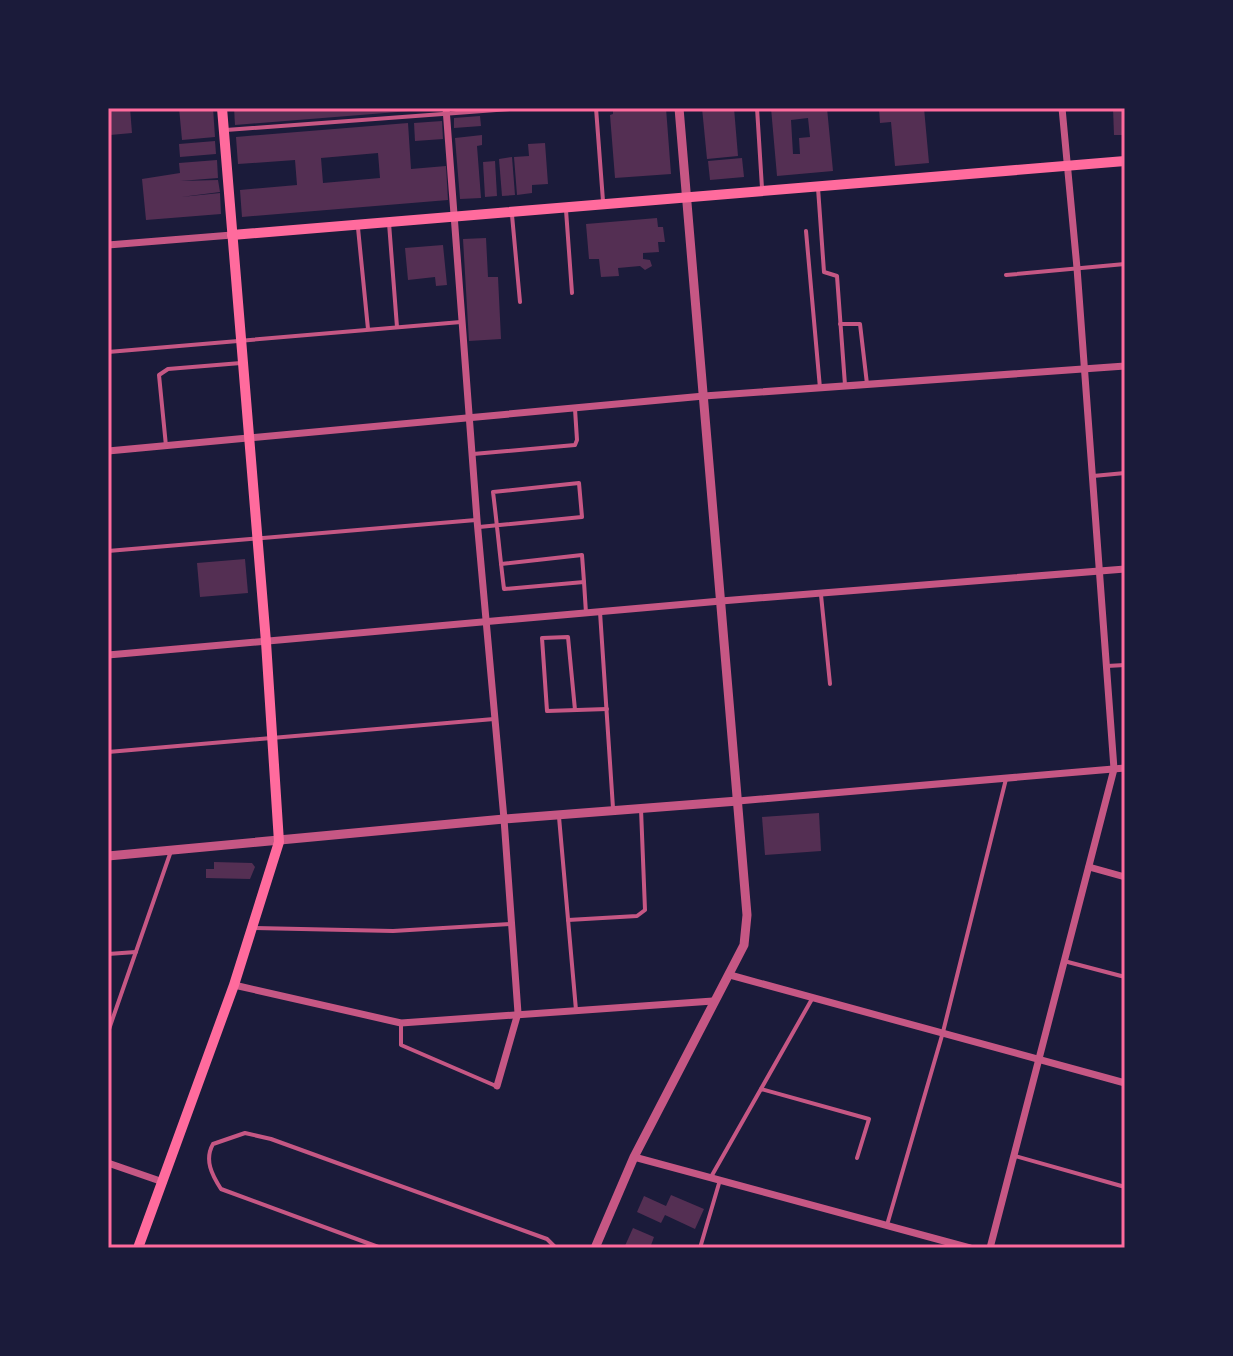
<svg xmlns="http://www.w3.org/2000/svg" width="1233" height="1356" viewBox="0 0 1233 1356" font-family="Jost,sans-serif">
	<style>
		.building { fill: #542f53; fill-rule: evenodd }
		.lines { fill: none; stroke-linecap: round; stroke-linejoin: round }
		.service { stroke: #c65784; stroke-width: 4 }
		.minor { stroke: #c65784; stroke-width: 7 }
		.tertiary { stroke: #c65784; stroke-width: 9 }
		.secondary { stroke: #ff6b9d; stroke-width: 10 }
		.neatline { fill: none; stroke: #ff6b9d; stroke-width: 3 }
	</style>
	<rect width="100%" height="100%" fill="#1b1b3a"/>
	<g class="building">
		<polygon points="108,108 130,108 132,133 110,135"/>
		<polygon points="179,108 213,108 215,137 182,140"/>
		<polygon points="234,108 409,108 410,111 235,125"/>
		<polygon points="613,108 666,108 671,174 615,178 610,115 613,114"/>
		<polygon points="702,108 734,108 738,156 707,159"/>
		<path d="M771 108H827L833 171 777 176ZM808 118 810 137 799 138 800 154H793L791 120Z"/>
		<polygon points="879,108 924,108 929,163 895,166 891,122 880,123"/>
		<polygon points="1113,108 1125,108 1125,135 1114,135"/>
		<polygon points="480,116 481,126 454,128 454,118"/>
		<polygon points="442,121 443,139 415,141 414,123"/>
		<path d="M408 123 411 169 446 166 448 200 242 217 240 190 297 185 295 160 238 164 236 137ZM378 153 380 178 323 183 321 158Z"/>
		<polygon points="482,135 482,145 477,146 481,198 460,199 455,138"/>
		<polygon points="215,141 216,154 180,157 179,144"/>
		<polygon points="545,143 548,184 532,185 532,193 517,195 514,157 529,156 528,144"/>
		<polygon points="512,157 515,195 502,196 499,159"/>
		<polygon points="742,158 744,177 710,180 708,161"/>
		<polygon points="217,160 218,178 180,181 218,180 220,192 181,197 220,193 221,214 146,220 142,179 180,173 179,163"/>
		<polygon points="495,161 497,196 485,197 483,162"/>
		<polygon points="657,218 658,227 663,227 665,242 658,242 659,252 643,253 643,259 650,260 652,266 645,270 640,266 618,268 619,276 601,277 599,259 589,259 586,224"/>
		<polygon points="486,238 488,277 498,277 501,339 469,341 463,239"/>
		<polygon points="443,245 447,285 436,286 435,277 408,280 405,248"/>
		<polygon points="245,559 248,593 200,597 197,563"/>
		<polygon points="819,813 821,851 765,855 762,817"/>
		<polygon points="214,862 252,863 255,867 250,879 206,878 206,869 214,869"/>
		<polygon points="671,1195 704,1209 695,1229 665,1215 661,1223 637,1212 644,1196 666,1206"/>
		<polygon points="633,1228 654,1237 650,1248 624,1248"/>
	</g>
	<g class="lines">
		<g class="service">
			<polyline points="596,108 603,201"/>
			<polyline points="757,108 762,188"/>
			<polyline points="226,130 523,108"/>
			<polyline points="818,188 824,272 837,276 845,385"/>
			<polyline points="566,210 572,293"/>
			<polyline points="512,215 520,302"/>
			<polyline points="389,223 397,327"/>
			<polyline points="358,228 368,329"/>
			<polyline points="806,231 820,388"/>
			<polyline points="1006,275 1125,264"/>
			<polyline points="840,324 860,324 867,384"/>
			<polyline points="108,352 461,322"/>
			<polyline points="166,446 159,375 168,369 241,363"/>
			<polyline points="473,454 575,445 577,440 575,409"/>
			<polyline points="1093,476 1125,473"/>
			<path d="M479 527 582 517 579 483 493 492C497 524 500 557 504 589L584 582 586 613"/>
			<polyline points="108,551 476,520"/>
			<polyline points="501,564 582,555 584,582"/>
			<polyline points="821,595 830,684"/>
			<polyline points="600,612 613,808"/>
			<polyline points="1107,666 1125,665"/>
			<polyline points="575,710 568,637 542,638 547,711 607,709"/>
			<polyline points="108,752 494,719"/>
			<polyline points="559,817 576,1010"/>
			<polyline points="568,920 637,916 645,910 641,809"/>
			<polyline points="255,928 393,931 512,924"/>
			<polyline points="108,954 136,952"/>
			<polyline points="1064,961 1125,977"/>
			<polyline points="401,1023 401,1045 496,1086"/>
			<polyline points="108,1032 171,851"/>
			<polyline points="761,1089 869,1119 857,1158"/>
			<polyline points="1015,1156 1125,1187"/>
			<polyline points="711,1177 812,999"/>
			<polyline points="887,1225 943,1032 1006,779"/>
			<path d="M381 1248 221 1189C212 1175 204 1160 213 1144L245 1133 271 1139 547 1239 556 1248"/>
			<polyline points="700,1248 720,1180"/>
		</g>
		<g class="minor">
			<polyline points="446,108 477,520 504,819 518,1013 497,1086"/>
			<polyline points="108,245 232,235"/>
			<polyline points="108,451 704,396 1125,366"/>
			<polyline points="108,655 721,601 1125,569"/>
			<polyline points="738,801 1125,768"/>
			<polyline points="1089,867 1125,877"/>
			<polyline points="730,975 1125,1083"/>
			<polyline points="234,985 401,1023 713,1001"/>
			<polyline points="634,1157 970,1248"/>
			<polyline points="108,1163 163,1182"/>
			<polyline points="990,1248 1114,769 1077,268 1062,108"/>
		</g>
		<g class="tertiary">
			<polyline points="108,856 504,819 738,801"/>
			<polyline points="595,1248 634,1157 744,945 747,915 679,108"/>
		</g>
		<g class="secondary">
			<polyline points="232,235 1125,161"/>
			<polyline points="138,1248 234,985 279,842 266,642 222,108"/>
		</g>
	</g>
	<rect width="1233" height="1356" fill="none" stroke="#1b1b3a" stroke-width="220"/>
	<rect x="110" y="110" width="1013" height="1136" class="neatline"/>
</svg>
